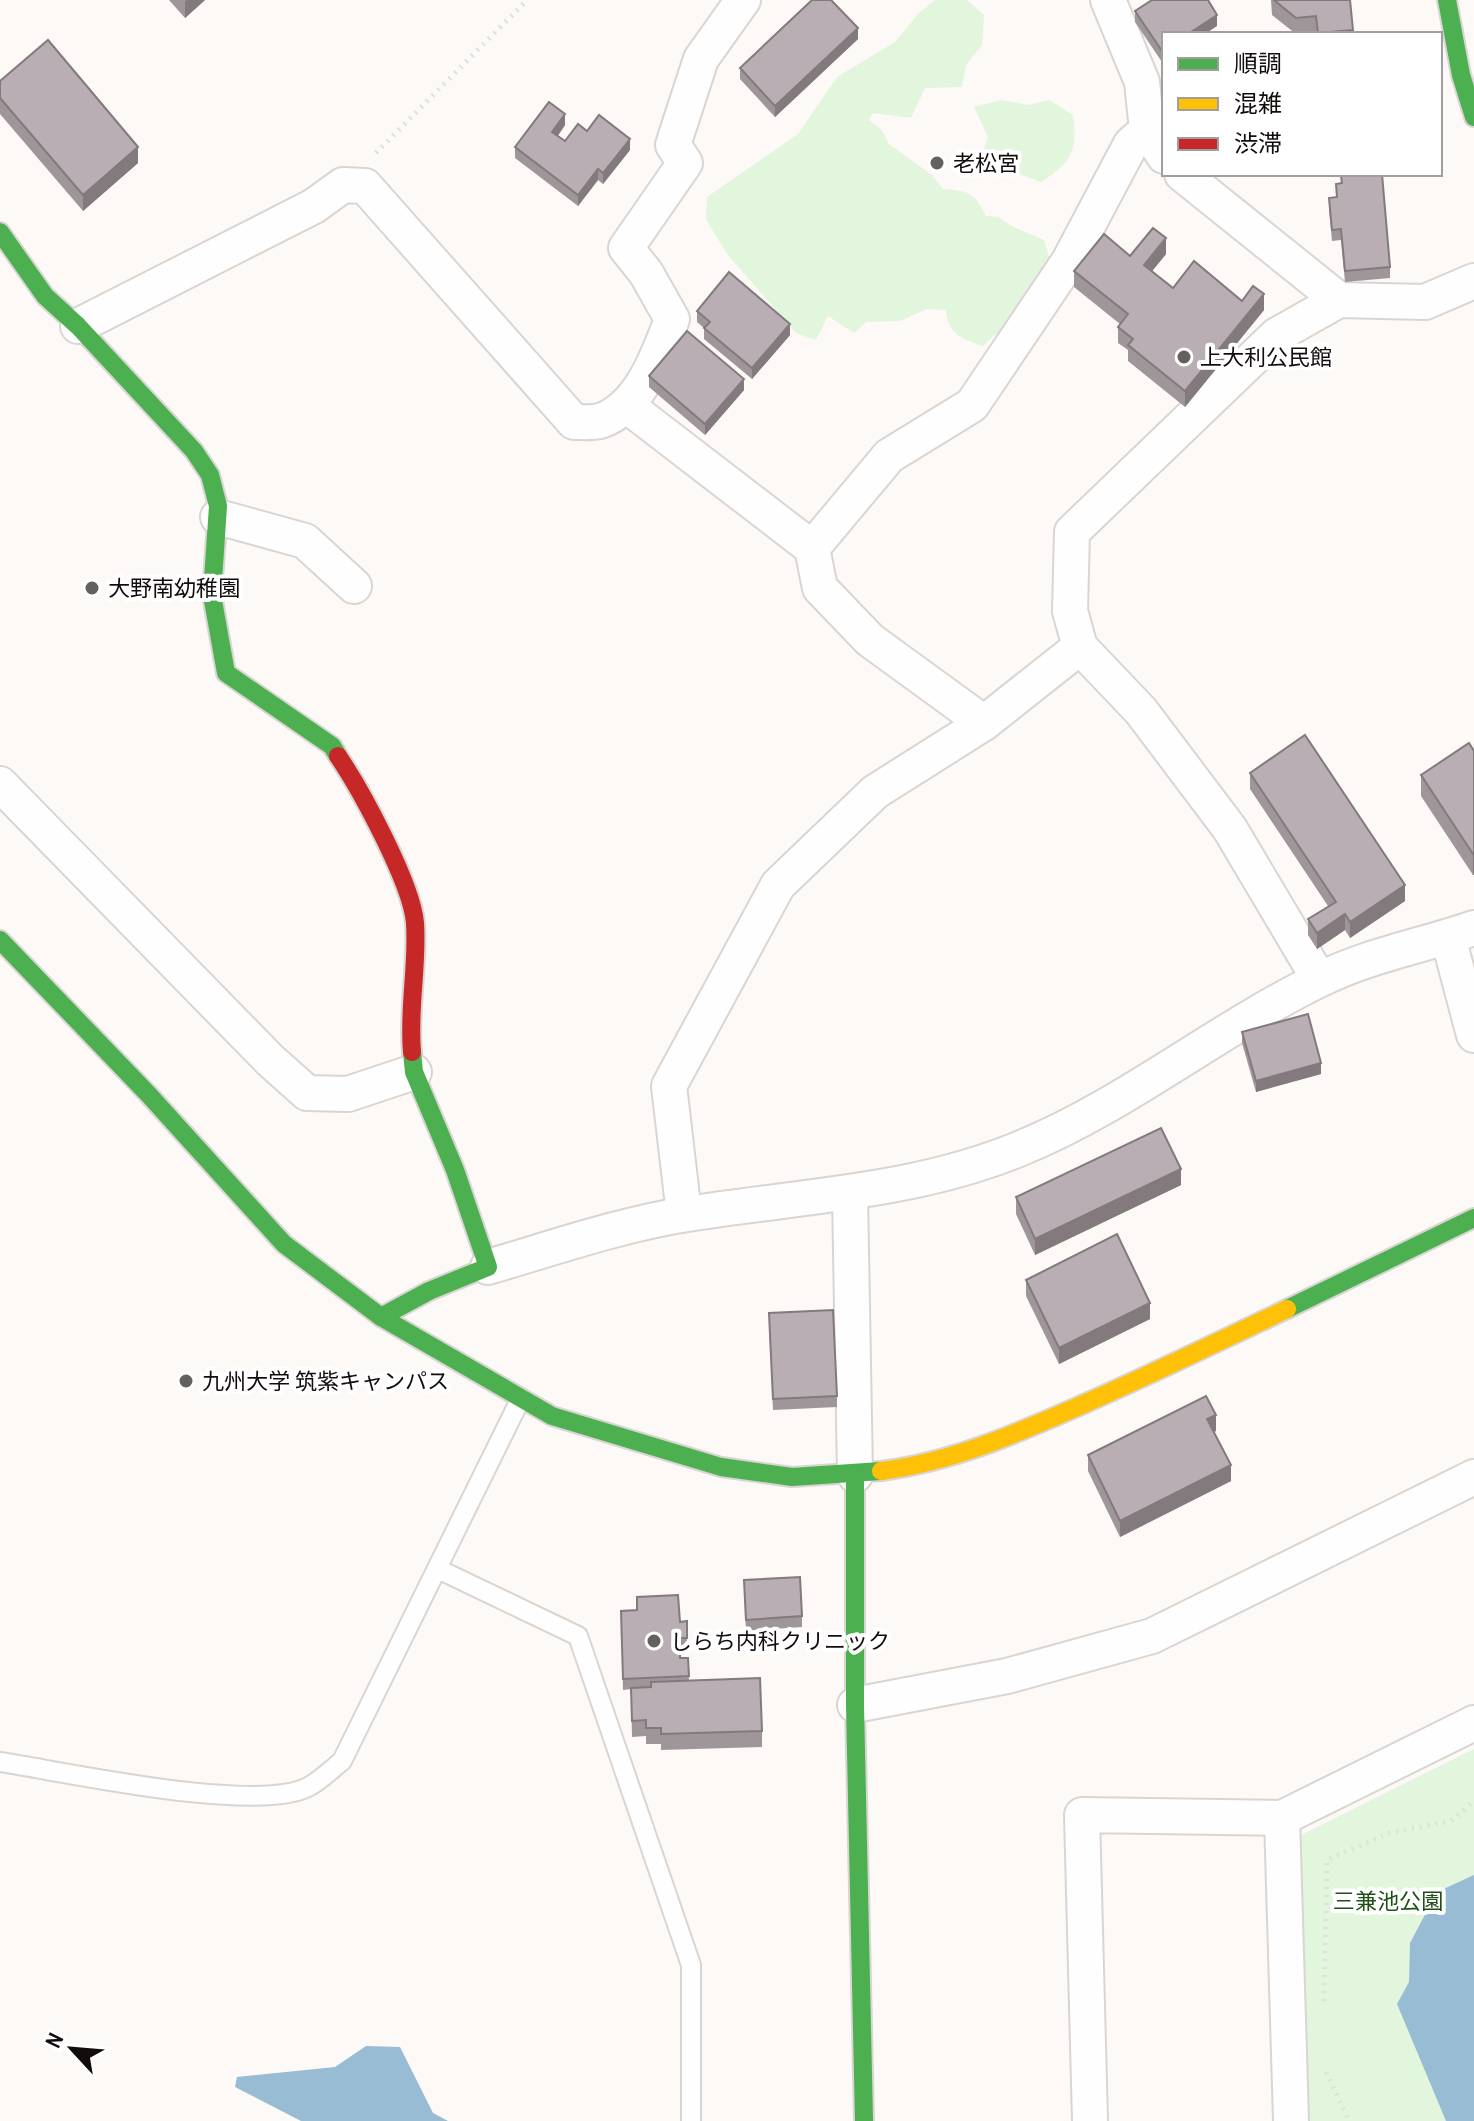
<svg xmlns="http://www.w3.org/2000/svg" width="1474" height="2121" viewBox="0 0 1474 2121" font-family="'Archivo Narrow','Noto Sans JP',sans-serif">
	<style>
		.green { fill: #e2f5dd }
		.water { fill: #98bcd3 }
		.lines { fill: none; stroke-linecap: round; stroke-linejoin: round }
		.lane-casing { stroke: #d9d5d3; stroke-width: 22 }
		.street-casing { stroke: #d9d5d3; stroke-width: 38 }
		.fast-casing { stroke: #d9d5d3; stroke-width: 22 }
		.slow-casing { stroke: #d9d5d3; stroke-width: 22 }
		.jam-casing { stroke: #d9d5d3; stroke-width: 22 }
		.path { stroke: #e0e0df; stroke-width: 5; stroke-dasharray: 2 6; stroke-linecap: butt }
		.lane { stroke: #fffefe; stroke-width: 18 }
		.street { stroke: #fffefe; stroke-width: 34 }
		.fast { stroke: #4caf50; stroke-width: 18 }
		.slow { stroke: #ffc107; stroke-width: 18 }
		.jam { stroke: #c62828; stroke-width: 18 }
		.wall { fill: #9f969a }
		.shaded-wall { fill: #827a7d }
		.building { fill: #b9aeb3; stroke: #827a7d; stroke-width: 2 }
		.poi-dot { fill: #64605e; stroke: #fff; stroke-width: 3 }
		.labels { text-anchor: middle; stroke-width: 8; stroke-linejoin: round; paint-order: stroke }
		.poi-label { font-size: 22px; fill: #120d0c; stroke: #fff; text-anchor: start }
		.park-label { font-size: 22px; fill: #1d5016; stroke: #fff }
	</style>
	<rect width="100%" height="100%" fill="#fcf9f7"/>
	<g class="green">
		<path d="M935 0H967L984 15 982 45 966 65 962 87 925 88 911 118 873 113 869 120 882 130 889 144 932 175 943 189C969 191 974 192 986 216L999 217C1012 229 1028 232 1044 240L1051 263 1012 320 983 346C962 339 948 334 946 310L927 309 900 321 866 322 854 333 828 316 816 340 796 333 727 254 706 219 707 197 798 134 837 77 895 42 919 13Z"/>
		<path d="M1002 100 1029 105 1049 100 1073 115C1078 151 1071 163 1041 182L1016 173 992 174 980 161 988 137 974 107Z"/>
		<polygon points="1474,1749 1474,2121 1306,2121 1301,1835"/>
	</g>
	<g class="water">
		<polygon points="1474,1875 1474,2121 1446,2121 1397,2004 1409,1982 1410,1943 1437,1892"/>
		<polygon points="366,2046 400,2047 433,2113 448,2121 301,2121 235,2087 237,2077 335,2067"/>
	</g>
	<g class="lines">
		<defs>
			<g id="lane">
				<polyline points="438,1569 578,1636 691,1965 691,2121"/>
				<path d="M0 1762C66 1772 255 1814 308 1787 320 1781 332 1769 342 1761L521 1398"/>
			</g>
			<g id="street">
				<polyline points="1108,0 1142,82 1147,130 1164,156"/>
				<polyline points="1182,174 1339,300"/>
				<path d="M78 326 314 206 343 185 365 186 574 422C581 422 592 423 600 421 640 408 659 354 672 319L646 273 626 248 685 163 673 145 701 59 743 0"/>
				<polyline points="626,405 812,548 820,588 870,640 984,723"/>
				<polyline points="218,517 305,541 354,586"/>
				<polyline points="812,548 889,456 972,405 1069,261 1131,144 1147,130"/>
				<polyline points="0,784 270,1060 307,1093 348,1094 414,1072"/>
				<polyline points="1448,937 1474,1035"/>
				<polyline points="1319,979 1230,829 1141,711 1080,647 1070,611 1072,532 1277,335 1339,300 1425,302 1474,281"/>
				<polyline points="850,1195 855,1475"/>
				<polyline points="684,1214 669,1086 778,885 875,792 984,723 1080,647"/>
				<path d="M488 1267C553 1248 619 1225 687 1214 799 1196 911 1193 1019 1149 1125 1106 1216 1030 1319 980 1369 955 1422 946 1474 928"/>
				<polyline points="855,1705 1007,1676 1152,1636 1474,1477"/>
				<polyline points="1282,1818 1291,2121"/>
				<polyline points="1090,2121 1082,1815 1282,1818 1474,1723"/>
			</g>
			<g id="fast">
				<polyline points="1447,0 1461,75 1474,117"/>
				<polyline points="0,232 45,296 78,326 194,451 210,475 218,506 212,595 226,673 332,746 338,756"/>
				<polyline points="0,940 149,1095 284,1244 381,1317 552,1416 721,1467 792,1477 881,1471"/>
				<polyline points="1287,1309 1474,1218"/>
				<polyline points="381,1317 429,1291 488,1267 455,1170 414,1072 412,1052"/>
				<polyline points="855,1475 855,1705 864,2121"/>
			</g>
			<path id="slow" d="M881 1471C951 1462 1013 1435 1077 1407 1148 1376 1218 1342 1287 1309"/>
			<path id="jam" d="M338 756C361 790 412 884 415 923 418 966 408 1009 412 1052"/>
		</defs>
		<use href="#lane" class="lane-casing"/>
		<use href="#street" class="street-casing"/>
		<use href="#fast" class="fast-casing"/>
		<use href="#slow" class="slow-casing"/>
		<use href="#jam" class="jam-casing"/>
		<g class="path">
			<polyline points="376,153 527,0"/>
			<polyline points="1324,2001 1327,1860 1389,1833 1451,1821 1474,1801"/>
			<polyline points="1326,2072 1349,2121"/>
		</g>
		<use href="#lane" class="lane"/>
		<use href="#street" class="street"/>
		<use href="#fast" class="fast"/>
		<use href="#slow" class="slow"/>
		<use href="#jam" class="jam"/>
	</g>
	<g class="wall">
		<polygon points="169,0 205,0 185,18"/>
		<polygon points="1271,0 1350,0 1353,34 1316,34 1316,32 1296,34 1272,15"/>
		<polygon points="1135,11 1217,26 1164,34 1164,61 1162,62 1135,22"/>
		<polygon points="858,39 775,117 740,79 740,68"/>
		<polygon points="0,81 138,163 83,211 0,114"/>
		<polygon points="565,125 558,136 565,141 587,131 630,150 603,184 598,180 578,206 515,158 515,147"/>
		<polygon points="1336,184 1390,267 1390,278 1345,282 1341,240 1332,241 1329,209 1329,198 1336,197"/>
		<polygon points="1166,254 1152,271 1173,288 1242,301 1264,310 1185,407 1128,361 1128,350 1118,343 1118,327 1120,324 1074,287 1074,271 1130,256"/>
		<polygon points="697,311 790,335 752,379 704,339 704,328 697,322"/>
		<polygon points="649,376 744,390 705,435 649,387"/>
		<polygon points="1474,751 1473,875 1421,796 1421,775"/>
		<polygon points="1250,773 1405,901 1350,938 1345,930 1317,949 1308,935 1308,919 1328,906 1250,789"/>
		<polygon points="1242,1032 1321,1074 1256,1092 1242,1043"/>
		<polygon points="1181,1185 1035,1255 1016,1214 1016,1197"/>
		<polygon points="1026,1280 1150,1319 1059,1364 1026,1296"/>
		<polygon points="769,1324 837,1396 837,1407 773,1410"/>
		<polygon points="1216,1431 1214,1432 1231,1481 1120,1537 1088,1471 1088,1455"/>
		<polygon points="744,1591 802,1616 802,1627 746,1631"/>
		<polygon points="621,1611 680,1622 687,1638 687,1649 680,1649 680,1658 688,1658 689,1681 762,1731 762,1747 661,1750 661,1744 646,1744 646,1736 632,1737 631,1689 623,1690"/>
	</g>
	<g class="shaded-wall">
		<polygon points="187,0 205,0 185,18 185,2"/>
		<polygon points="1217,15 1217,26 1205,34 1188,34"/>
		<polygon points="858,28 858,39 775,117 775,106"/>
		<polygon points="1164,50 1164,61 1162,62 1162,51"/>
		<polygon points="565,114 565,125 552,143 552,132"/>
		<polygon points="630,139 630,150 603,184 603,173"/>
		<polygon points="138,147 138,163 83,211 83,195"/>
		<polygon points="598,169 598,180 578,206 578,195"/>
		<polygon points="1166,238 1166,254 1144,281 1144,265"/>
		<polygon points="1264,294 1264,310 1185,407 1185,391"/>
		<polygon points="790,324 790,335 752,379 752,368"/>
		<polygon points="744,379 744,390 705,435 705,424"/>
		<rect x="1473" y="854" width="1" height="21"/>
		<polygon points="1405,885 1405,901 1350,938 1350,922"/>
		<polygon points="1345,914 1345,930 1317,949 1317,933"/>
		<polygon points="1321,1063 1321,1074 1256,1092 1256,1081"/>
		<polygon points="1181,1169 1181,1185 1035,1255 1035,1239"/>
		<polygon points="1150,1303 1150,1319 1059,1364 1059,1348"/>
		<polygon points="1216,1415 1216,1431 1207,1435 1207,1419"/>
		<polygon points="1231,1465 1231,1481 1120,1537 1120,1521"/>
	</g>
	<g class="building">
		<polygon points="812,0 831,0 858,28 775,106 740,68"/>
		<polygon points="1152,0 1208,0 1217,15 1188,34 1164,34 1164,50 1162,51 1135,11"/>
		<polygon points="1274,0 1350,0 1353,30 1318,33 1316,16 1296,18"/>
		<polygon points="48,40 138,147 83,195 0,98 0,81"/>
		<polygon points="549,102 565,114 552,132 565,141 578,124 587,131 599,115 630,139 603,173 598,169 578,195 515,147"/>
		<polygon points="1363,174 1382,174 1390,267 1345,271 1341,229 1332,230 1329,198 1337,197 1336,184 1342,183 1341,176"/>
		<polygon points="1153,228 1166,238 1144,265 1173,288 1194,261 1242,301 1253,286 1264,294 1185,391 1128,345 1133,339 1118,327 1128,314 1074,271 1104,234 1130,256"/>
		<polygon points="729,272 790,324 752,368 704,328 710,322 697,311"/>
		<polygon points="687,331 744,379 705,424 649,376"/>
		<polygon points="1305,735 1405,885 1350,922 1345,914 1317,933 1308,919 1336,902 1250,773"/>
		<polygon points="1469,743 1474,751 1474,854 1473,854 1421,775"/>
		<polygon points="1308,1014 1321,1063 1256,1081 1242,1032"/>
		<polygon points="1161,1128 1181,1169 1035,1239 1016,1197"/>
		<polygon points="1117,1234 1150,1303 1059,1348 1026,1280"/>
		<polygon points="833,1310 837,1396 773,1399 769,1313"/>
		<polygon points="1206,1396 1216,1415 1207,1419 1231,1465 1120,1521 1088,1455"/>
		<polygon points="800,1577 802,1616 746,1620 744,1580"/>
		<polygon points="678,1595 680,1622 687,1621 687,1638 680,1638 680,1658 688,1658 689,1676 623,1679 621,1611 637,1610 637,1597"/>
		<polygon points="760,1678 762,1731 661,1734 661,1728 646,1728 646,1720 632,1721 631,1688 651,1687 651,1682"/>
	</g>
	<g class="poi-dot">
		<circle cx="937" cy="163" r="8"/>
		<circle cx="1184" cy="357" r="8"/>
		<circle cx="92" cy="588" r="8"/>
		<circle cx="186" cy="1381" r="8"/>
		<circle cx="654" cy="1641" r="8"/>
	</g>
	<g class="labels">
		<g class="poi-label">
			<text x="953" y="171">老松宮</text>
			<text x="1200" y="365">上大利公民館</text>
			<text x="108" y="596">大野南幼稚園</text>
			<text x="202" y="1389">九州大学 筑紫キャンパス</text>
			<text x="670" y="1649">しらち内科クリニック</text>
		</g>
		<g class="park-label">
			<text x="1388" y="1909">三兼池公園</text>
		</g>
	</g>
	<rect x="1162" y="32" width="280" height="144" fill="#ffffff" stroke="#a09e9e" stroke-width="2"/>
	<rect x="1178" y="58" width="40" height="12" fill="#4caf50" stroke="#a09e9e" stroke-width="2"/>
	<text x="1234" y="72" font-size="24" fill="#120d0c">順調</text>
	<rect x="1178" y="98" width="40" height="12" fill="#ffc107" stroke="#a09e9e" stroke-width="2"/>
	<text x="1234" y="112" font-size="24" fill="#120d0c">混雑</text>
	<rect x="1178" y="138" width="40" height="12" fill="#c62828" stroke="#a09e9e" stroke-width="2"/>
	<text x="1234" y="152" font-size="24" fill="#120d0c">渋滞</text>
	<g transform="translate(72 2049) rotate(296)" stroke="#ffffff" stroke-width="6" paint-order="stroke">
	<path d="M0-6L14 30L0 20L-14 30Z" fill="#120d0c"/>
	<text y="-12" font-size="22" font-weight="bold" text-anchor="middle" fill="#120d0c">N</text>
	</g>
</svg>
